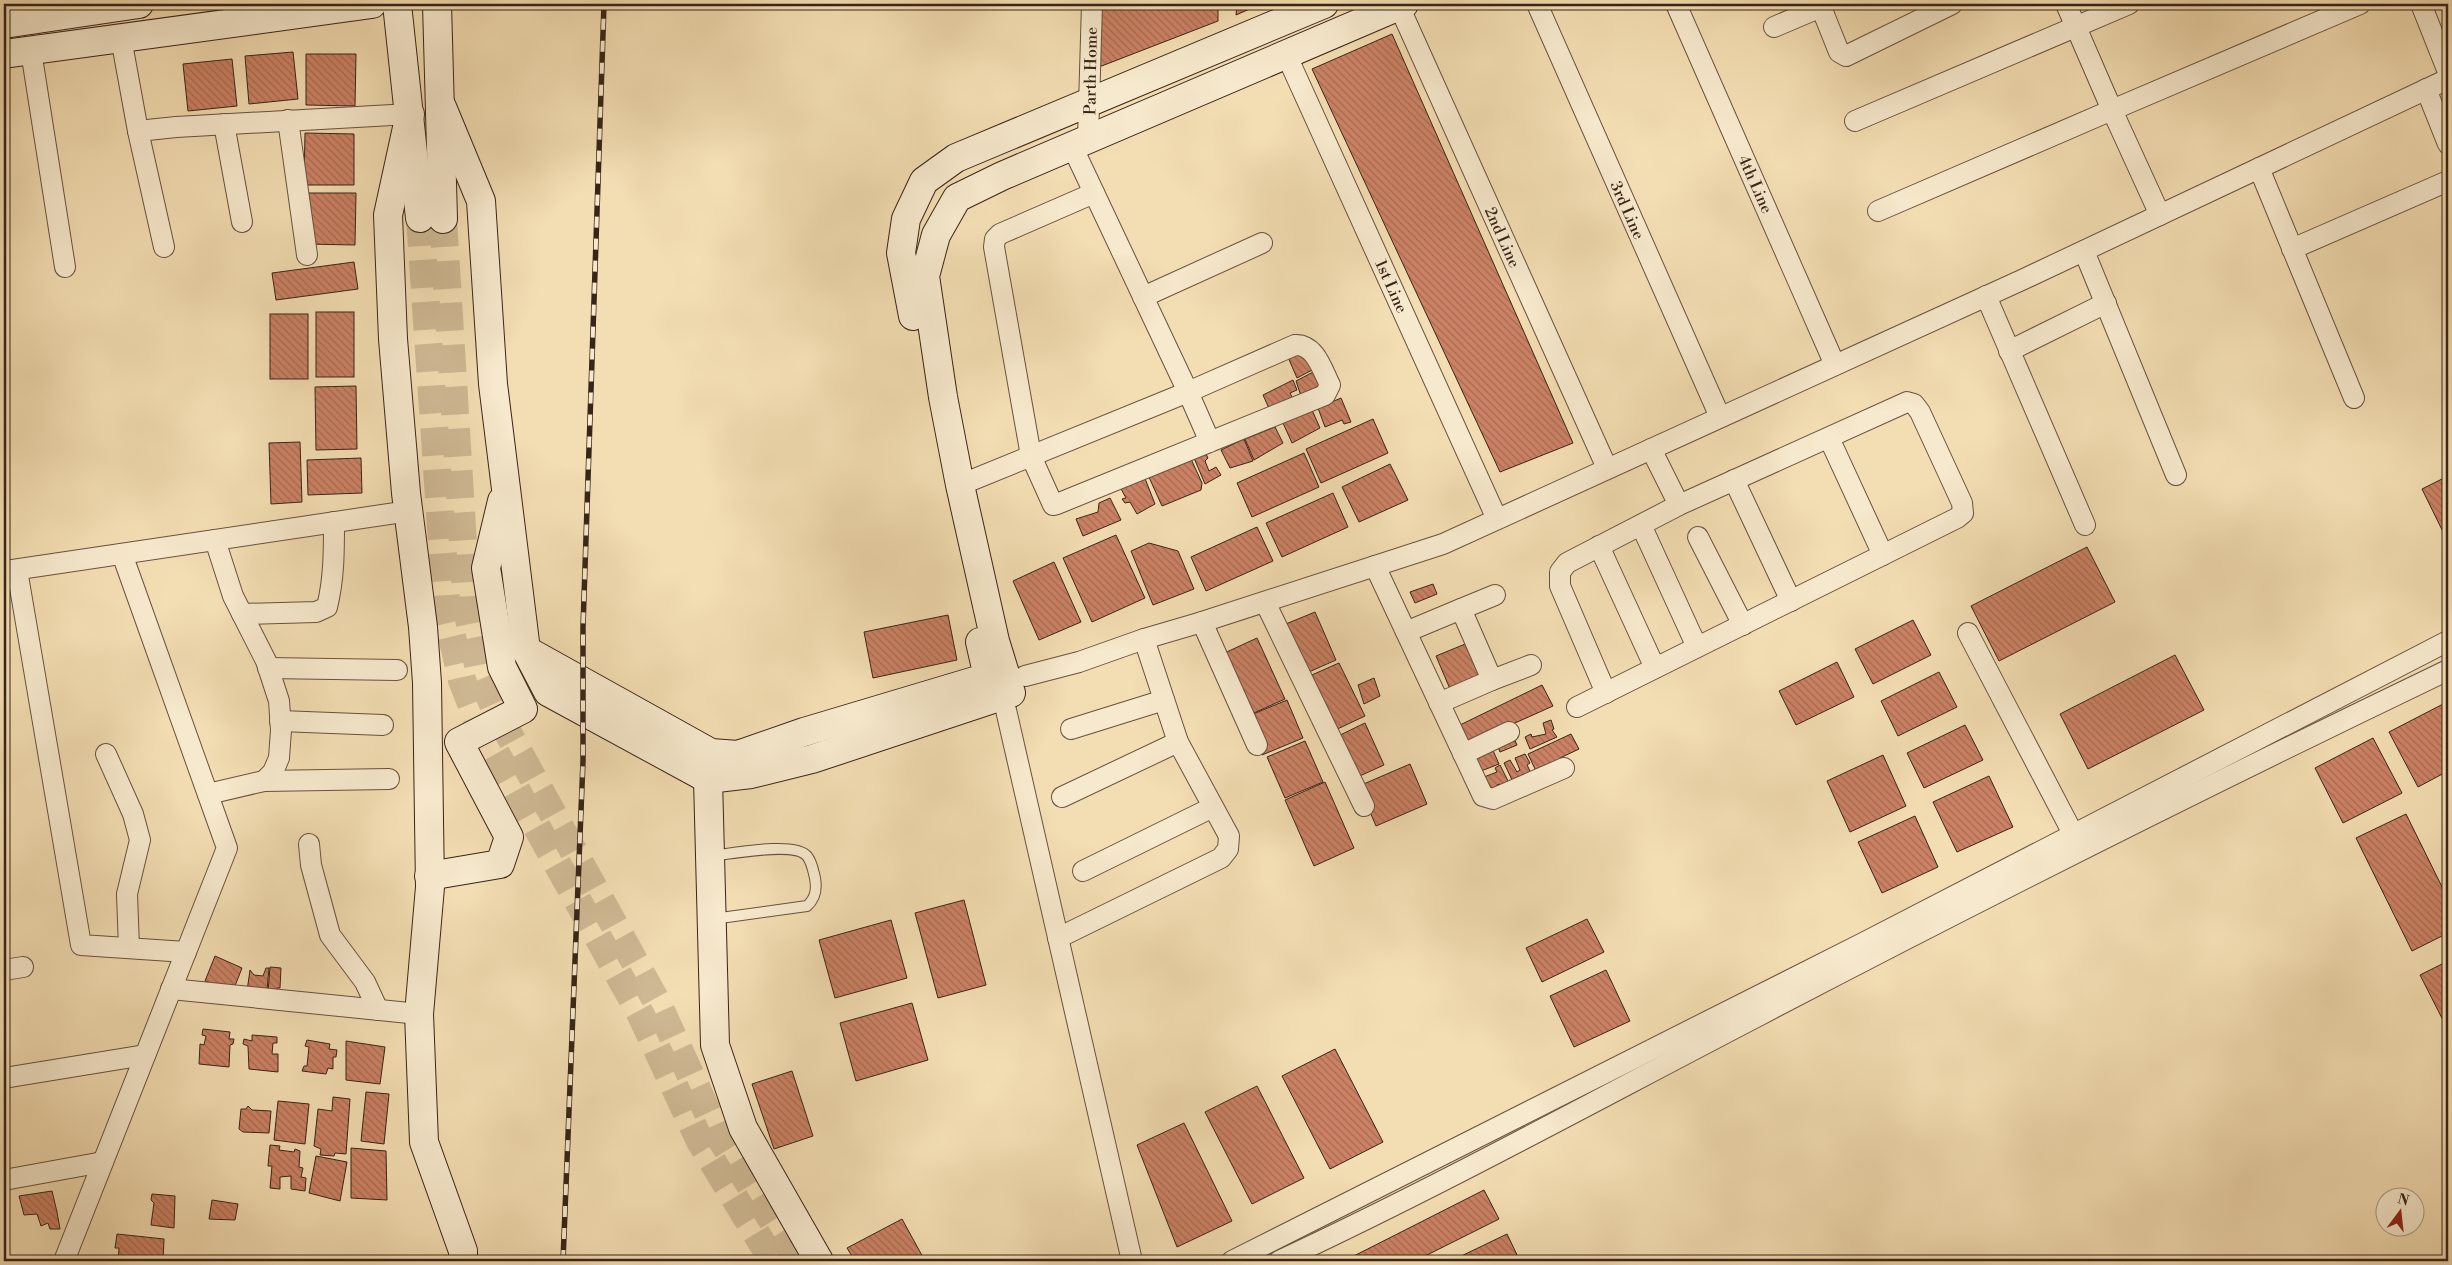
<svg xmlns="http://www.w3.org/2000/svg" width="2452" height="1265" viewBox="0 0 2452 1265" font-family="'Libre Bodoni',serif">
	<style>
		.building { fill: url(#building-back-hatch); stroke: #382418 }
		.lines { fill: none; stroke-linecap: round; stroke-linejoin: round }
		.secondary-tunnel { stroke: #ceb893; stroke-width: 28; stroke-dasharray: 28 14; stroke-linecap: butt }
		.lane-casing { stroke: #67523e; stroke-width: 12 }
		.street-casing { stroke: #67523e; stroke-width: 22 }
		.secondary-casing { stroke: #382418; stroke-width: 30 }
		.lane { stroke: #f7e9cd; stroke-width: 10 }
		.street { stroke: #f7e9cd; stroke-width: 20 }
		.secondary { stroke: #f7e9cd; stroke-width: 28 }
		.rail-casing { stroke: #382418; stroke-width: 5.5 }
		.rail { stroke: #f7e9cd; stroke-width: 4; stroke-dasharray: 11; stroke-linecap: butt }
		.labels { text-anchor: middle; stroke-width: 4.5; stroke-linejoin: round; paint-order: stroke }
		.street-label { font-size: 16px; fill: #382418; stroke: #f7e9cd }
	</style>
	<defs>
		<pattern id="building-back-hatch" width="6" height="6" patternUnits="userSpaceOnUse" patternTransform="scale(1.25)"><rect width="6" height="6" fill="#cc8265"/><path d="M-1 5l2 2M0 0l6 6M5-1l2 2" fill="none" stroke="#a76a52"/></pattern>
	</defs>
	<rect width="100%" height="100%" fill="#f3ddb2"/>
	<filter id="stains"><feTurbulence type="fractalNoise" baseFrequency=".004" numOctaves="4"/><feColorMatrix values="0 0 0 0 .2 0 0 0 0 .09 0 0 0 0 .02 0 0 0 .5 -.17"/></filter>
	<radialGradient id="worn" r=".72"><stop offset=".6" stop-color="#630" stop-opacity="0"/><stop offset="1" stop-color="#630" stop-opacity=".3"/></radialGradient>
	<g class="building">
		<polygon points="1099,4 1218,4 1218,21 1099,67"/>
		<polygon points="1237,4 1261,4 1236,15"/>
		<polygon points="1392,34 1573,443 1500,472 1312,69"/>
		<polygon points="293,52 298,99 249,104 245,56"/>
		<polygon points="306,54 356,54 355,106 306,105"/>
		<polygon points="232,59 237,106 188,111 183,64"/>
		<polygon points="305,133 354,134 354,185 304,185"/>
		<polygon points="306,193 356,193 355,245 306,244"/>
		<polygon points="354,262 358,289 276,300 272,273"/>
		<rect x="316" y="312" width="38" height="65"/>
		<rect x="270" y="314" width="38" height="65"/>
		<polygon points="1307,348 1316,368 1297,378 1287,355"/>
		<polygon points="1317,370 1326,392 1303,402 1296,381"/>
		<polygon points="1293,380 1297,390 1290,393 1296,405 1272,415 1263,395"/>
		<polygon points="356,386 357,449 316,450 315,387"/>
		<polygon points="1341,398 1351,422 1344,424 1342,420 1325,427 1318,408"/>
		<polygon points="1312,410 1320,428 1292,443 1283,423"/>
		<polygon points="1373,419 1388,453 1321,483 1306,449"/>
		<polygon points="1275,427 1283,443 1254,460 1245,439"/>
		<polygon points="1244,439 1253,461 1230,468 1221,450"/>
		<polygon points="300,442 302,502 271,504 269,443"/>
		<polygon points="1205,452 1208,458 1205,461 1209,471 1216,467 1221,475 1205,484 1194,458"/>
		<polygon points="1304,453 1319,487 1252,517 1237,483"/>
		<polygon points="361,458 362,493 308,495 307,460"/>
		<polygon points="1191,459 1202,483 1201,490 1162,506 1148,475"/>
		<polygon points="1390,464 1408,500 1359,522 1342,487"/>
		<polygon points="1144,476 1155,504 1137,514 1130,502 1125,503 1122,499 1126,498 1120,487"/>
		<polygon points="2448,476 2448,542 2422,489"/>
		<polygon points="1333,493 1348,527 1282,557 1266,523"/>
		<polygon points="1110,498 1121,520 1083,536 1076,519 1098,512 1099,503"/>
		<polygon points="1257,527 1273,561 1206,591 1191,557"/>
		<polygon points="1116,535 1145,598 1092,622 1063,558"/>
		<polygon points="1149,543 1178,551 1194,589 1153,605 1131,551"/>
		<polygon points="2087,547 2115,602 1999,661 1971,606"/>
		<polygon points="1054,562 1081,622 1039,640 1013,581"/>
		<polygon points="1433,584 1437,594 1415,603 1410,592"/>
		<polygon points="1315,612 1336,660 1302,675 1281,626"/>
		<polygon points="948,615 957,660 873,678 864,632"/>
		<polygon points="1913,620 1931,655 1873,684 1855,649"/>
		<polygon points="1257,638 1285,699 1247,716 1218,656"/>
		<polygon points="1470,642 1482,675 1450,689 1436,656"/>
		<polygon points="2175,655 2204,710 2088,769 2060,714"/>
		<polygon points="1837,662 1854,697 1796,725 1779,691"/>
		<polygon points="1339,663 1365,716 1331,732 1305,678"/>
		<polygon points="1939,672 1957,707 1898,736 1881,701"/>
		<polygon points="1374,678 1380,696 1364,704 1358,685"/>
		<polygon points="1542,685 1553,706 1468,744 1460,725"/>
		<polygon points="1287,700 1303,738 1262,755 1246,717"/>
		<polygon points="2447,702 2448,771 2418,787 2389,732"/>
		<polygon points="1551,720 1554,729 1552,730 1557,737 1530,749 1525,737 1531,734 1532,737 1546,734 1543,723"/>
		<polygon points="1365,723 1384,765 1353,779 1334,738"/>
		<polygon points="1965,725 1983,760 1924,788 1907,753"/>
		<polygon points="1571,734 1579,749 1560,758 1559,763 1536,771 1528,754"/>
		<polygon points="1513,736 1517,745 1500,752 1498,747"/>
		<polygon points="2373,738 2402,793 2343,823 2315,768"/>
		<polygon points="1305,741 1323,782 1285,798 1267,757"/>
		<polygon points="1491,746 1499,764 1481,771 1473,753"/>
		<polygon points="1525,754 1530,763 1527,765 1531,773 1513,782 1504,763 1510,760 1517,772 1520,770 1515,758"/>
		<polygon points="1883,755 1906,806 1850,832 1827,781"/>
		<polygon points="1410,764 1427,804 1376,826 1359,786"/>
		<polygon points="1500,765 1509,783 1502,787 1500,784 1497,785 1498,790 1491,793 1484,777 1497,772 1495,768"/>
		<polygon points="1989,776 2013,827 1957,852 1933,802"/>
		<polygon points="1325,782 1354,848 1314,866 1285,800"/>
		<polygon points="2406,814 2448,899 2448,933 2412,951 2356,838"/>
		<polygon points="1915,816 1938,867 1882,893 1858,842"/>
		<polygon points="964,900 986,985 938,998 915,913"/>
		<polygon points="1587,919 1604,952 1542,982 1526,948"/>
		<polygon points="891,920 907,978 835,998 819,940"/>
		<polygon points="215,956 242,968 233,991 205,981"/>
		<polygon points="2448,961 2448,1030 2420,975"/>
		<polygon points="270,967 281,968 280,988 277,988 276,993 268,992"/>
		<polygon points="266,968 269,968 267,990 247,991 250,970 254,975 263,976"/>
		<polygon points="1606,970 1630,1021 1574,1047 1550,996"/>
		<polygon points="912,1003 928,1060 856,1081 840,1023"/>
		<polygon points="203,1029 230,1032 229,1039 234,1039 233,1044 230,1045 229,1067 199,1064 200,1044 204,1045 206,1036 202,1035"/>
		<polygon points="252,1035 277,1037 277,1043 273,1043 272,1054 278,1054 278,1072 249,1069 248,1046 243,1044 244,1039 252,1041"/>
		<polygon points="307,1040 330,1044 329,1049 337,1050 336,1057 333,1057 333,1069 328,1068 326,1074 302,1071 304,1066 307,1066 309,1047 305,1046"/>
		<polygon points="346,1041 385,1047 380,1084 346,1080"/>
		<polygon points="1335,1049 1383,1142 1330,1169 1282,1076"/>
		<polygon points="792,1071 813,1136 774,1149 752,1084"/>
		<polygon points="1257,1086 1304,1178 1252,1204 1205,1112"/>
		<polygon points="366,1092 389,1094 384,1144 361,1141"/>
		<polygon points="333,1097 350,1099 346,1154 335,1153 334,1156 320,1155 321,1149 314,1146 318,1109 332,1111"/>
		<polygon points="278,1101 309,1104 305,1144 274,1140"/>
		<polygon points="248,1106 252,1110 271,1111 269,1133 243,1132 239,1129 241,1109 246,1109"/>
		<polygon points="1184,1123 1232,1221 1177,1247 1137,1145"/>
		<polygon points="270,1145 280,1146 279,1150 294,1152 295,1149 300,1151 299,1167 303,1168 301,1177 306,1178 305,1191 291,1189 291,1176 280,1177 280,1189 270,1188 272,1166 268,1166"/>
		<polygon points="351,1148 386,1151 387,1200 351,1198"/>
		<polygon points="316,1156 347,1162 340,1201 309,1193"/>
		<polygon points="1484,1190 1499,1219 1415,1261 1344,1261"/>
		<polygon points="52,1191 57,1212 60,1229 50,1229 48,1223 41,1226 37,1214 24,1215 19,1196"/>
		<polygon points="152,1194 175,1196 174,1228 151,1225 154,1203 151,1200"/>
		<polygon points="212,1200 238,1204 235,1220 209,1219"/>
		<polygon points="902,1219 925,1261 855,1261 847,1248"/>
		<polygon points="117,1234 164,1239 163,1261 115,1261 118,1261 119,1248 115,1248"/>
		<polygon points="1507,1234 1520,1261 1453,1261 1453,1260"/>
	</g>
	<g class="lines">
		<g class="secondary-tunnel">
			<polyline points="420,218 447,615 462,680 477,719 641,1015 700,1141 773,1261"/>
			<polyline points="443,219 467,609 480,675 497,713 658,1004 717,1133 798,1261"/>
		</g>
		<defs>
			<path id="lane" d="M711 856C730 854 795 841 807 856 812 862 813 870 815 878 817 889 816 898 807 906L713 919"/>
			<g id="street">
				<polyline points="1537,4 1720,417"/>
				<polyline points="1676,4 1835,365"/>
				<polyline points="2066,4 2112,110 2360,4"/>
				<polyline points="2421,4 2448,72"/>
				<polyline points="1399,6 1607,468"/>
				<polyline points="1774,27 1821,7 1839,52 1846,56 1952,4"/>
				<polyline points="121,38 138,131 164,247"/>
				<polyline points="31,51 65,267"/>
				<polyline points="1286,54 1497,519"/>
				<polyline points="2426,89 2448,144"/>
				<polyline points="288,120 307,255"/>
				<polyline points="1855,121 2129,4"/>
				<polyline points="224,124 242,222"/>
				<polyline points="138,131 176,127 410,114"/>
				<polyline points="1088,139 1092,4"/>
				<polyline points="2259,168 2354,398"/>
				<path d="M1094 193 1000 234 995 239 994 247 1031 456 1053 505 1057 504 1325 395 1330 385C1322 369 1315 344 1295 345L1188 392 1210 442"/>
				<polyline points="1878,211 2112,110 2160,215"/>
				<polyline points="2292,249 2448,181"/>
				<polyline points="2084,251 2176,475"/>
				<polyline points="1986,296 2085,525"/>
				<polyline points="1143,297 1262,243"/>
				<polyline points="2009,351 2106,303"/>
				<polyline points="1829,438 1883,555"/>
				<polyline points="1734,480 1791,601"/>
				<polyline points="960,485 1188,392 1072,146"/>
				<polyline points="1641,525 1697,647"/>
				<polyline points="1698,537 1743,625"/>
				<polyline points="1599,546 1655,668"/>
				<polyline points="1375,566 1483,796 1493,799 1564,768"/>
				<polyline points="17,570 81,945 186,952"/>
				<polyline points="6,571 409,511"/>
				<polyline points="1265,602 1364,806"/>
				<polyline points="1461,609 1495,595"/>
				<path d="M242 614 316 612 327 607C334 579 334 552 334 522"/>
				<polyline points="1202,622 1257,745"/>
				<polyline points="1406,632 1461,609 1492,680 1439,703"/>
				<polyline points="1968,633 2080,847"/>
				<polyline points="268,668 397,670"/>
				<polyline points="1025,676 1079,662 1144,639 1202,622 1443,544 2024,279 2448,79"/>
				<polyline points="1492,680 1531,665"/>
				<polyline points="1606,693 1560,586 1560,572 1567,563 1679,505 1651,449"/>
				<polyline points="1577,707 1957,518 1963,513 1962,503 1920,412 1914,404 1907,402 1679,505"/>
				<polyline points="1006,710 1132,1261"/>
				<polyline points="280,721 383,725"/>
				<polyline points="1071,729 1164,700"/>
				<polyline points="106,754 133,814 140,840 127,894 129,948"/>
				<polyline points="1463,754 1509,732"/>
				<polyline points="264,781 389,779"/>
				<polyline points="208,794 264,781 273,772 279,758 281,730 279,701 266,661 233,596 215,540"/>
				<polyline points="1062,797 1178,742"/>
				<polyline points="309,844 311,865 330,935 365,982 378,1010"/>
				<polyline points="1083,871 1213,807"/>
				<polyline points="1058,938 1221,858 1228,849 1229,836 1178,742 1144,639"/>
				<polyline points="4,970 23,967"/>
				<polyline points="171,989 419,1014"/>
				<polyline points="4,1078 145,1055"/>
				<polyline points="4,1180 103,1162"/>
				<polyline points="64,1261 227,848 122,554"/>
				<polyline points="1232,1261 1863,943 2448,641"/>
				<path d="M1279 1261C1442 1185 1600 1098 1760 1015 1987 896 2217 781 2448 670"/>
			</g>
			<g id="secondary">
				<polyline points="397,4 420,218"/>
				<polyline points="437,4 443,219"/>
				<polyline points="4,24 139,4"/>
				<polyline points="4,54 372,4"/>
				<polyline points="442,107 481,201 493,384 526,650 548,692 708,779 751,774 812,759 1011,693 995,641 960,485 943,397 925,276 936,235 957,198 1002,176 1404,4"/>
				<polyline points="410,114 388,215 393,339 406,493 423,627 427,683 430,887 419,1014 424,1142 463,1251 463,1261"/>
				<polyline points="913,316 901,253 906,219 924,181 956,158 1324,4"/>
				<polyline points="526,650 711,753 738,755 804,732 988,677 980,642"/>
				<polyline points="710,762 708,779 715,1045 743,1128 819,1261"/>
				<polyline points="429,876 500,864 509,837 459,742 523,709 502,667 486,568 502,501"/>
			</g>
		</defs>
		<use href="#lane" class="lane-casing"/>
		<use href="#street" class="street-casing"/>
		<use href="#secondary" class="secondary-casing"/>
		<use href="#lane" class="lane"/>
		<use href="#street" class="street"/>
		<use href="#secondary" class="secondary"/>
		<defs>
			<polyline id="rail" points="563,1261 583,761 583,627 604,4"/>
		</defs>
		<use href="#rail" class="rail-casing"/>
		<use href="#rail" class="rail"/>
	</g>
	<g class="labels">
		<g class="street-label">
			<text transform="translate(1090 71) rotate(-89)" y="6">Parth Home</text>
			<text transform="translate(1756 184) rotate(66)" y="6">4th Line</text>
			<text transform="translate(1628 210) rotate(66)" y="6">3rd Line</text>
			<text transform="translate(1503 237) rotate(66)" y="6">2nd Line</text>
			<text transform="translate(1392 286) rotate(66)" y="6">1st Line</text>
		</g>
	</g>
	<rect width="2452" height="1265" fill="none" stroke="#f3ddb2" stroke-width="20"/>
	<rect x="5" y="5" width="2442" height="1255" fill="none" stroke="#382418" stroke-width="2.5"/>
	<rect x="10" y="10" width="2432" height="1245" fill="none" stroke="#382418"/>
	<g transform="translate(2400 1212) rotate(15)"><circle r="24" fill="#f7e9cd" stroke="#ab9a85"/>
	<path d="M0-4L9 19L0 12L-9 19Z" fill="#8f2418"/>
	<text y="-8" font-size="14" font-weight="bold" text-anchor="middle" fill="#382418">N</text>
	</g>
	<rect width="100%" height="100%" filter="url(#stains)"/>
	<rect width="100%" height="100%" fill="url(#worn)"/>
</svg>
